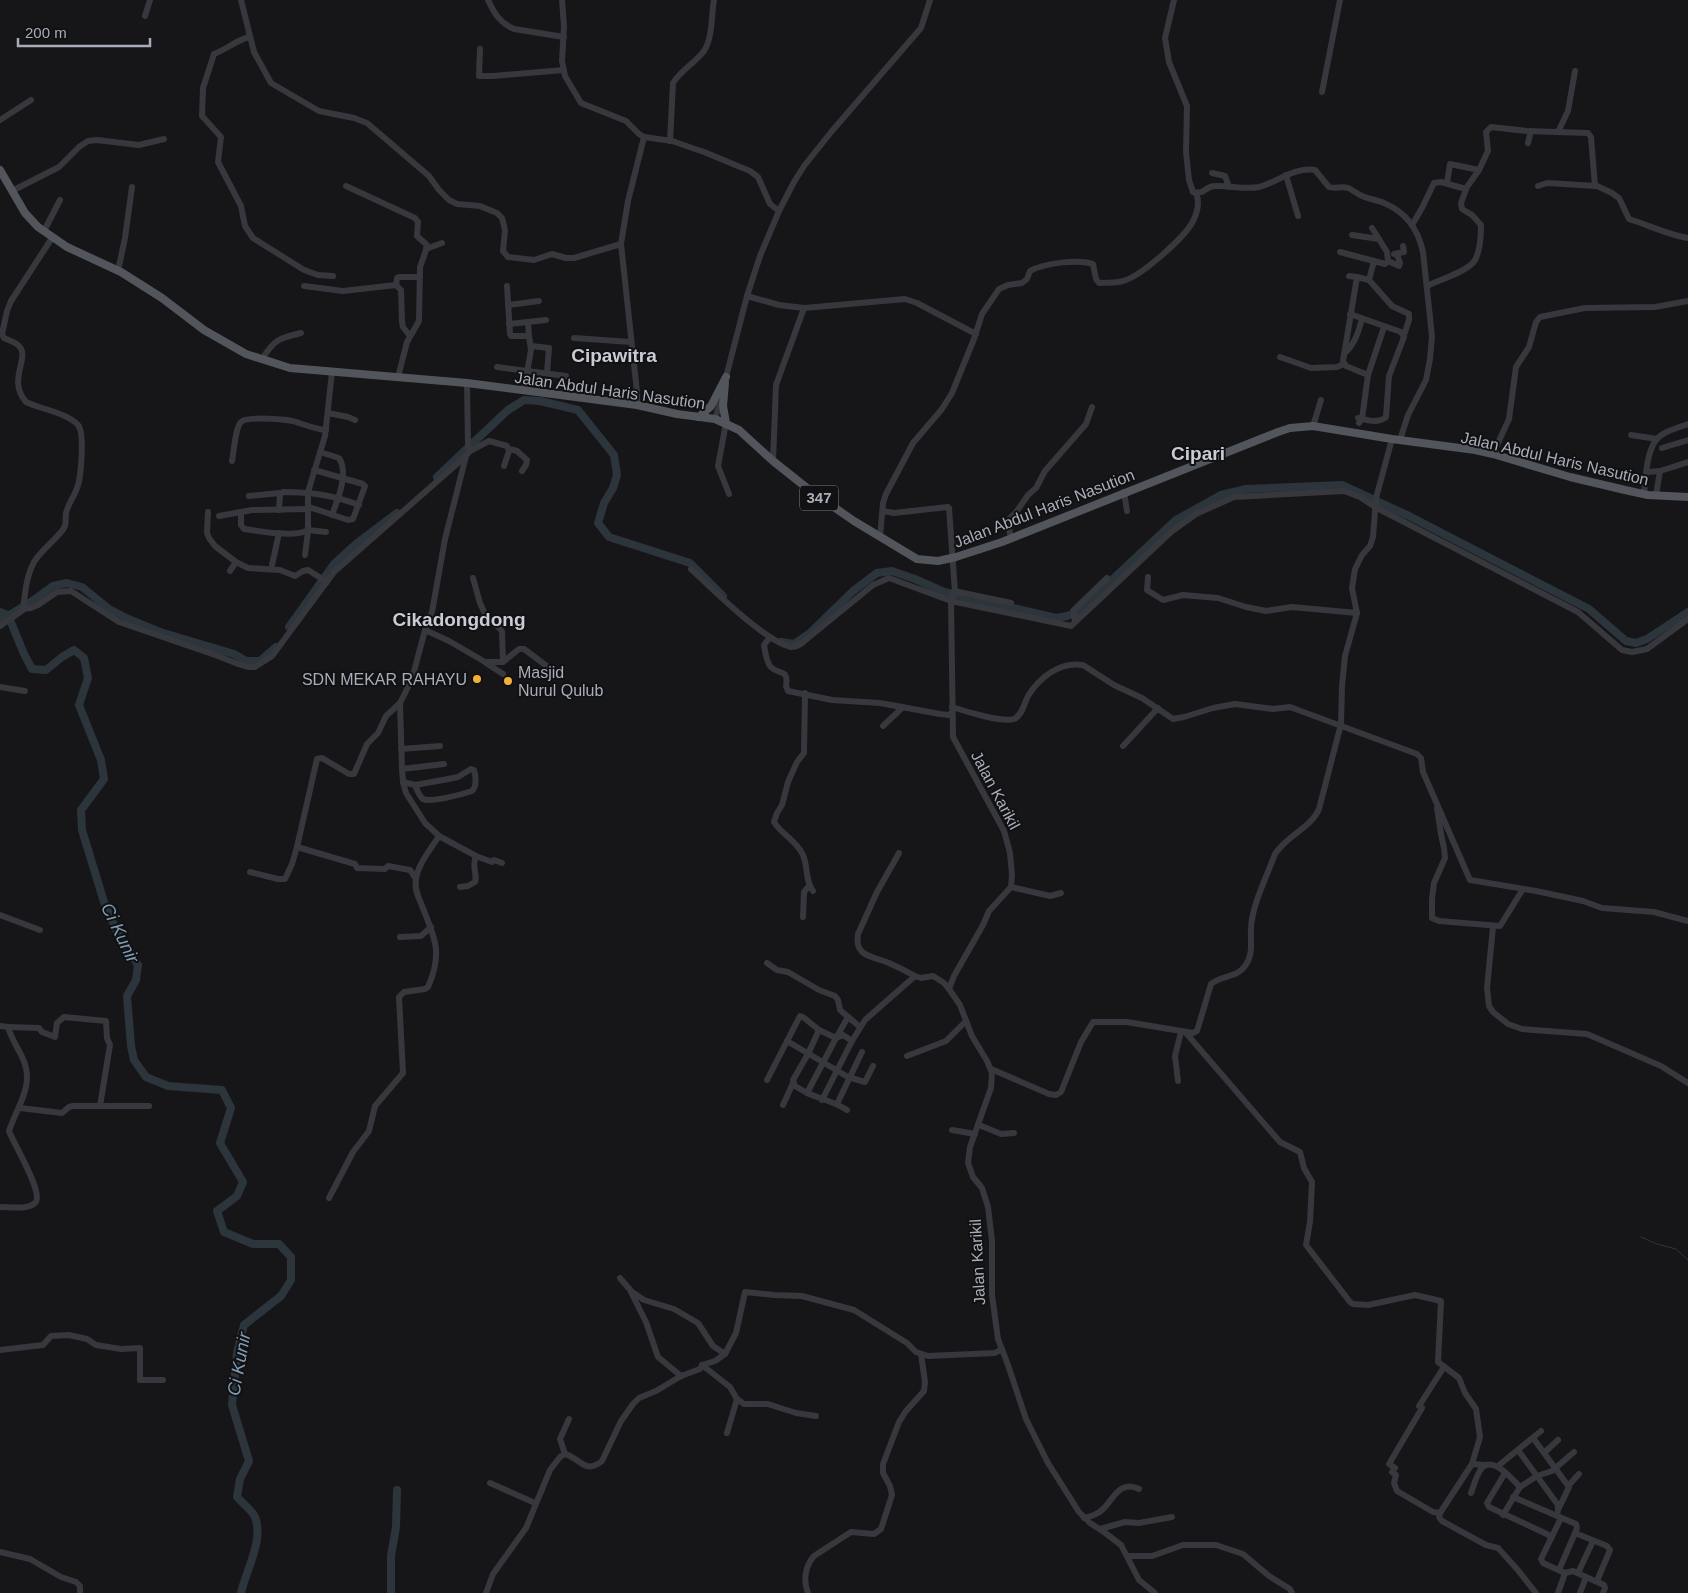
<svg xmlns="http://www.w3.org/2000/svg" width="1688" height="1593" viewBox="0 0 1688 1593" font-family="Arial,sans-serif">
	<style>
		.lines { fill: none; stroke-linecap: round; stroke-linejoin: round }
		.stream { stroke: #2c353c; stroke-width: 1 }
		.river { stroke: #2c353c; stroke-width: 8 }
		.minor { stroke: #37383d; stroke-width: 6 }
		.major { stroke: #53555c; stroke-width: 8 }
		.poi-dot { fill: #f2b134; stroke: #111113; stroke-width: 2 }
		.labels { text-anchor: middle; stroke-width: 4; stroke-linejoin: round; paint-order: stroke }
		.shield { fill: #111113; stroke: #7b7e86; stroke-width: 1 }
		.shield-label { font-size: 15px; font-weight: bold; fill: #a8adb8 }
		.street-label { font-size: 16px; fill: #a8adb8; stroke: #111113 }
		.poi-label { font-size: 16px; fill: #a8adb8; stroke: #111113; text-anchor: start }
		.water-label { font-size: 18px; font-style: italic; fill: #7f9bb3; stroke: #111113 }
		.quarter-label { font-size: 19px; font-weight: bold; fill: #c9ccd4; stroke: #111113 }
	</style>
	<rect width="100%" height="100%" fill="#161618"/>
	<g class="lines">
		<polyline class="stream" points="1641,1237 1657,1244 1676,1249 1688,1260"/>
		<g class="river">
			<polyline points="437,477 508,410 524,400 540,401 578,410 614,455 617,475 613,488 604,503 598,523 609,537 690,563 723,596"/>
			<path d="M0 612 8 615 24 654 32 669 46 670 62 657 74 650 84 658 88 678 79 705 101 760 104 779 81 810 82 830 104 902 117 932 138 965 136 980 127 996 131 1046 134 1060 146 1077 168 1086 222 1090 231 1108 220 1143 243 1182 237 1196 217 1211 224 1232 253 1244H279L291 1257V1280L281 1296 244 1325 237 1353 232 1405 249 1461 240 1479 237 1497C242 1503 252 1510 255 1517 264 1541 246 1570 241 1593"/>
			<polyline points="0,621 31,602 53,586 67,583 82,587 109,609 126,618 160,632 234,654 246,661 260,661 276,647"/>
			<polyline points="289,627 334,564 356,544 397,513"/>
			<polyline points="781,642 794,644 810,633 853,591 877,573 892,571 915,579 944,592 1056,618 1067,616 1078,612 1176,520 1221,495 1246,489 1342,485 1409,516 1589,609 1626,641 1636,643 1647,639 1688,612"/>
			<polyline points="391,1593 391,1556 396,1527 397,1490"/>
		</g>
		<g class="minor">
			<polyline points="241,0 254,52 271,83 319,111 354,118 367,123 429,176 439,190 449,200 457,204 480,206 497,213 502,218 505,230 503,251 508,257 534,260 552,254 566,258 574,258 621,244"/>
			<path d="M488 0C494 13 500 23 514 29L564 37"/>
			<polyline points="562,0 564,26 562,61 565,76 581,103 626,121 639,134 644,137 628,201 621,244 637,392 637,405"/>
			<path d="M1174 0 1165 38 1169 62 1187 106 1186 152 1189 180 1193 192C1205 195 1205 186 1215 186 1229 185 1244 190 1259 187 1278 182 1294 167 1315 170L1329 187C1335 189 1342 186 1348 188 1353 190 1357 194 1362 196 1369 199 1377 200 1384 203 1406 212 1418 229 1423 252L1432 336 1430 359 1426 380 1408 415 1400 440"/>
			<polyline points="145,16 150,0"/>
			<path d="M249 37C235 41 227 49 214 54L203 88 202 116 221 137 218 162 241 206 245 226 253 238 304 270 318 275 333 276"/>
			<polyline points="480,49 479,76 493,76 564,70"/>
			<polyline points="1322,92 1340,0"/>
			<polyline points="0,120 31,100"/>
			<polyline points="1558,132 1568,111 1575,71"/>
			<polyline points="644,137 672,141 704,152 750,171 758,177 770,204 779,211"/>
			<path d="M670 141 673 83C681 70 695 63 704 51 713 37 711 16 714 0"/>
			<polyline points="1528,143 1531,131"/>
			<polyline points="1212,173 1225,176 1229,187"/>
			<polyline points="1286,175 1298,216"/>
			<polyline points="1447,183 1450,164 1479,170"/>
			<polyline points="346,186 415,218 418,222 417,236 427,245 425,253 420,267 419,321 407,342 398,377"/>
			<path d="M1538 186 1547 183 1597 186 1612 193 1619 198 1629 219C1648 225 1669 235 1688 238"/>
			<polyline points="12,191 59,167 79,147 88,141 97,140 139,145 164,139"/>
			<polyline points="1412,225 1422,208 1434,183 1441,182 1466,189"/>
			<polyline points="44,231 60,200"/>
			<polyline points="1352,235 1379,239"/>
			<polyline points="426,249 442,243"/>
			<polyline points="1340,252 1374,261"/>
			<polyline points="1394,254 1404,252 1403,246"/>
			<polyline points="1388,261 1399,266 1400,263 1397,254"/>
			<polyline points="118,271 125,238 132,187"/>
			<polyline points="1349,276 1357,277"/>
			<polyline points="1369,280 1392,306 1409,314 1409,320 1404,335"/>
			<polyline points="396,285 401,290 402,322 403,327 410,336"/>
			<polyline points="304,286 343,291 396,285 397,278 399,277 419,277"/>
			<polyline points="507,286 510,334 511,336 529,336 531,350 524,390"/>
			<path d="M1427 286C1439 280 1469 271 1475 260 1480 251 1481 235 1481 225L1472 215 1462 209 1461 203 1467 187 1479 170 1488 151 1486 132 1491 127 1527 131 1588 133 1591 137 1595 186"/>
			<polyline points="747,296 779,305 804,308 905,299 917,303 976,334"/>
			<polyline points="508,305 539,301"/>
			<path d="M1350 314 1401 332 1404 337 1389 376 1386 417C1378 424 1367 420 1358 418"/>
			<polyline points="528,322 529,336"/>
			<polyline points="509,324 546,320"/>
			<polyline points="574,338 631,342"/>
			<polyline points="531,346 549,348 547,373"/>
			<path d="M1344 354C1355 344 1358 333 1362 319"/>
			<polyline points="1280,357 1311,368 1337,367 1344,364"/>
			<path d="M262 359C274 340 279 338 301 333"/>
			<polyline points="497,367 566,376"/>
			<polyline points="1368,375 1346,366 1343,361 1357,277 1369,280 1374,261 1385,264 1388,261 1387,252 1372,228"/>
			<polyline points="725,381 747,296 760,256 779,211 794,182 804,166 832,131 921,28 930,0"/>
			<polyline points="467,383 468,445 470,451 466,456 445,539 432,612 425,630 412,679 400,703 402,769 403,782 406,793 425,823 439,836 476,856 492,862 494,860 502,863"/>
			<polyline points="328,413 348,417 355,420"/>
			<polyline points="715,419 722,394"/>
			<polyline points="726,423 718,466 729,494"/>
			<polyline points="1359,423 1362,419 1368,375 1384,327"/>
			<polyline points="1313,426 1321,400"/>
			<polyline points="1631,435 1657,439"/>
			<polyline points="1662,448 1688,440"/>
			<polyline points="509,449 517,451 527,460 526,465 522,471"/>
			<polyline points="470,451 489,441 507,446 509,451 504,466"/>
			<path d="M320 452 339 458C349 473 338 499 332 515"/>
			<polyline points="1493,454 1509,419 1516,367 1529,347 1536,322 1540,317 1585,308 1655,307 1688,301"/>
			<path d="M232 461C234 452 235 428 241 422 247 416 291 419 299 423 308 426 316 429 326 430"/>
			<polyline points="773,461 776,385 804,308"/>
			<polyline points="1647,472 1660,471 1688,462"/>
			<polyline points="1124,492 1127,511"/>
			<path d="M1644 494C1646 477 1646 454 1656 440 1663 431 1678 428 1688 424"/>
			<polyline points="1656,495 1660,471"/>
			<polyline points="249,496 280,493"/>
			<polyline points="309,507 348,520 353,519 365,486 363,484 314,470"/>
			<path d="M279 510 280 494 283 492C311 492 332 495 359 505"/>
			<polyline points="883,511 894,513 948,507 949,508 955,592 951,600 953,737 1004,831 1010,853 1012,875 1011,887 989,911 983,925 954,976 949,989 960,1005 972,1036 987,1061 992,1073 991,1088 970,1147 968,1163 973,1177 982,1188 988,1207 992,1241 992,1295 998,1339 1008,1365 1026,1419 1048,1463 1079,1512 1090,1523 1104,1532 1121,1545 1139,1580 1155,1593"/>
			<polyline points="208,512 207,533 209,538 215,546 236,562 248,568 280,570 295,576 303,571 308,570 327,582"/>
			<path d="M241 512V525L244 529C260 531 295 538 308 530V492L325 436 332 372"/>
			<polyline points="219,516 252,510 309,509"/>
			<polyline points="308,530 326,532"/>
			<path d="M880 537 883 503 886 494 913 443 942 409 952 393 974 339 982 314 999 289 1008 285 1022 283 1027 279 1030 271C1044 263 1078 259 1093 264L1096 279 1099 283C1107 282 1117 284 1126 280 1143 274 1187 236 1194 219 1198 210 1200 202 1196 193"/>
			<polyline points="1011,538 1008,524 1009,519 1017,511 1028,495 1036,488 1045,471 1086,424 1092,407"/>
			<polyline points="305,555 308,531"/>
			<polyline points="272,565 279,533"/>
			<path d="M691 569C711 588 767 643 791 647 796 647 798 646 802 643L873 585 889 578 951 601 1071 626 1171 532 1196 514 1234 497 1344 491 1360 497 1375 507 1578 612 1622 650 1632 652 1647 649 1688 619"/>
			<polyline points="230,571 236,562"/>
			<polyline points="1148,577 1147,590 1163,600 1183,595 1218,598 1246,607 1266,611 1292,607 1357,613"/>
			<polyline points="473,578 480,603 485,614 502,631 503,662"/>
			<polyline points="954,591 1011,603"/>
			<polyline points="23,609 31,608 38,605 57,592 71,591 119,622 218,656 238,664 248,667 255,667 272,656 334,572 466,456"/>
			<polyline points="1075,621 1073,611 1107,578"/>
			<path d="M0 626 23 610C25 594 26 577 34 562 42 549 56 540 64 528 67 523 65 518 66 513 68 504 74 497 77 488 81 478 85 433 78 425 67 413 41 409 26 402 6 379 32 357 18 345 15 342 8 340 4 338L2 334 7 311 11 301 52 238"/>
			<polyline points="425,630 449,641 485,662 503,662 519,649 524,649 556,673"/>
			<path d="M770 637 764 645C765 651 766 660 770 666 778 676 789 667 786 686L788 691 832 700 880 703 940 714 949 715 952 712"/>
			<polyline points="486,663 503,674"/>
			<polyline points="0,687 25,691"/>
			<path d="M805 693 804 753 797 762 788 782 782 805 777 813 774 822C782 835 796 840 803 855 808 866 805 881 813 891"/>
			<path d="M952 707C964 711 1003 723 1014 719 1022 716 1024 704 1028 696 1039 678 1060 661 1083 665L1114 685 1142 698 1173 719 1184 717 1213 708 1235 704 1273 709 1290 707 1417 754 1421 758 1423 772 1470 880 1536 891 1583 901 1602 908 1654 912 1688 921"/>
			<polyline points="883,726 903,707"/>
			<polyline points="1123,746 1158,708"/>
			<polyline points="401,749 440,746"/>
			<polyline points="402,769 444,764"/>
			<path d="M403 782 415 785 443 780 458 777 471 769 474 770C476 776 477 786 472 791 463 794 431 803 423 799 419 796 417 790 415 785"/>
			<polyline points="1437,808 1441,834 1444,848 1445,858 1434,883 1432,899 1432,918 1439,921 1500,926 1523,889"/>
			<polyline points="297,847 355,864 357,868 385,869 388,866 410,870 416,879"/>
			<path d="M899 853 877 892 858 934C854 958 874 956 889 963 898 967 906 971 915 976"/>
			<polyline points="250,872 278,879 285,879 292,864 297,847 317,759 322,758 349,774 354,774 367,744 378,733 386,716 400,703"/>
			<path d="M460 887 468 886 475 882C478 873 471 869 476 856"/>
			<polyline points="1011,887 1050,896 1061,893"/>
			<polyline points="0,915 40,930"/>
			<polyline points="803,917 804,892 809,886"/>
			<polyline points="1493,927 1487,988 1489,1006 1493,1012 1508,1024 1522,1029 1587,1034 1661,1066 1688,1083"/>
			<polyline points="400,937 421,936 431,927"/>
			<polyline points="767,963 777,970 788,972 819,990 835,996 838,1000 840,1010 860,1027"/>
			<path d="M0 1026 8 1027C11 1038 18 1048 23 1059 35 1086 17 1106 9 1131 13 1143 45 1194 35 1203 27 1210 10 1207 0 1207"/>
			<polyline points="8,1027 39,1028 42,1032 55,1037 57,1023 64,1017 106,1021 107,1038 110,1045 100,1106"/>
			<polyline points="1186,1033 1280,1142 1300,1152 1304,1168 1312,1182 1310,1222 1306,1245 1350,1302 1353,1304 1368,1305 1415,1295 1441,1301 1438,1362 1459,1378 1465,1393 1476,1409 1480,1437 1472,1464"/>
			<polyline points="787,1041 848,1077 865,1082 873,1066"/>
			<polyline points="852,1041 865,1020 915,976 921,978 933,976 944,983 949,989"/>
			<polyline points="907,1056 946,1041 965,1022"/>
			<path d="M991 1069 1049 1094 1056 1095 1061 1092 1081 1042 1093 1022H1127L1193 1033 1197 1031 1211 984C1221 975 1237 978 1245 966 1254 954 1250 942 1251 928 1252 905 1267 876 1275 854 1287 835 1311 828 1319 809L1341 724 1342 686 1345 656 1357 613 1352 588 1355 569 1362 555 1370 546 1373 537 1376 498 1392 439"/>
			<polyline points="767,1080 800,1016 803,1017 819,1030 836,1038 848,1017"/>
			<polyline points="1178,1081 1175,1056 1181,1032"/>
			<polyline points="807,1093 795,1086 793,1080 808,1054 819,1030"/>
			<path d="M822 1100 852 1041 843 1035 836 1038 807 1093C821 1099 835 1102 847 1110"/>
			<polyline points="837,1104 862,1052"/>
			<polyline points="783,1105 793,1083"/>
			<polyline points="20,1108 62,1113 69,1107 73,1106 149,1106"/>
			<polyline points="979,1125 1001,1134 1014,1133"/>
			<polyline points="952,1130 975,1134"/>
			<path d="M329 1198 353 1152 369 1131 375 1106 403 1073 399 997 404 992 425 989 428 987C443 953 435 938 422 906 419 898 414 889 416 880 417 865 431 849 439 836"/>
			<polyline points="620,1278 632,1292 644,1300 674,1309 698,1323 713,1346 725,1354"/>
			<polyline points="631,1292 646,1322 658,1357 681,1376"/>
			<polyline points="0,1350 43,1345 51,1336 69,1335 87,1339 96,1345 121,1349 140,1348 140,1380 163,1380"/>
			<polyline points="702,1365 730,1387 737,1399 744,1404 768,1404 796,1413 816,1416"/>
			<polyline points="727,1433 737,1399"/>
			<polyline points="1533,1438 1569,1487 1559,1508"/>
			<polyline points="1518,1450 1558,1505 1558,1511"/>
			<polyline points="1544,1453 1558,1440"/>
			<polyline points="565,1454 560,1439 569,1419"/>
			<polyline points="1485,1465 1472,1464 1440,1513 1439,1517 1442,1521 1486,1545 1498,1548 1517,1569 1536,1593"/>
			<polyline points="1498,1466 1541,1431"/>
			<polyline points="1505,1473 1487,1503 1489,1507 1549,1535 1550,1537"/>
			<polyline points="490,1483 535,1503"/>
			<polyline points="1568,1486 1579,1474"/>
			<path d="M1471 1493C1474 1485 1477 1472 1483 1467 1494 1457 1513 1480 1520 1487"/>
			<polyline points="1513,1497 1576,1524 1577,1528 1575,1533 1559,1570"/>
			<polyline points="1440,1513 1433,1512 1397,1491 1394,1483 1396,1475 1392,1472 1395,1468 1389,1464 1422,1408 1419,1406 1444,1367"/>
			<polyline points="1503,1515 1520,1487 1537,1476 1552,1471 1574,1452"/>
			<path d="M1084 1518C1092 1516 1099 1514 1105 1507 1114 1497 1121 1480 1139 1489"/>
			<polyline points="1100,1529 1125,1522 1139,1523 1172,1517"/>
			<polyline points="1575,1533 1607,1546 1610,1550 1597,1581"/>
			<polyline points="0,1552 30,1559 61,1577 76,1582 80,1586 80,1593"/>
			<polyline points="1128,1556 1152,1556 1183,1545 1216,1545 1243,1554 1269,1576 1290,1589 1292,1593"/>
			<polyline points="1565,1573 1573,1571 1586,1577 1580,1593"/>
			<polyline points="1578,1573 1593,1541"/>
			<polyline points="1586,1577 1604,1585 1605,1588 1603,1593"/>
			<path d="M486 1593 493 1574 526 1528 550 1470 560 1457 565 1454C580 1458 585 1475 602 1461L621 1421 633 1404 639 1398 656 1391 681 1376 700 1369 702 1365 715 1361 725 1354 736 1333 745 1292 774 1295 802 1296 854 1310 907 1343 916 1352 928 1356 995 1353 1002 1349"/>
			<path d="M808 1593C803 1581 805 1566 814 1556L851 1532 874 1534 881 1529 892 1495 890 1486 883 1473V1464L899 1422 906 1411 924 1391 925 1382 921 1354"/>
			<polyline points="1558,1593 1565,1573 1543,1563 1541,1559 1561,1518"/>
		</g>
		<g class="major">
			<polyline points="0,170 25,213 38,227 67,247 121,272 162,298 204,330 246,354 290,368 467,383 637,405 677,414 715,419 739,430 773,461 812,492 854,521 917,559 938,561 956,557 1002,542 1278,432 1290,428 1313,426 1392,439 1475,450 1493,454 1570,477 1625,490 1648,495 1688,497"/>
			<polyline points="725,383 723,406 726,423"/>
			<polyline points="699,417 711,406 726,377"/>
		</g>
	</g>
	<g class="poi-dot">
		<circle cx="477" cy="679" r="5"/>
		<circle cx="508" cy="681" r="5"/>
	</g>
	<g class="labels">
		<rect class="shield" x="800" y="485.5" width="38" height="25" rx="4"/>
		<g class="shield-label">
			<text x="819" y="503">347</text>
		</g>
		<g class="street-label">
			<text transform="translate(610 390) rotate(8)" y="6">Jalan Abdul Haris Nasution</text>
			<text transform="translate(1555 458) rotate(13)" y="6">Jalan Abdul Haris Nasution</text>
			<text transform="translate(1044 508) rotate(-21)" y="6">Jalan Abdul Haris Nasution</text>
			<text transform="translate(996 790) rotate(62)" y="6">Jalan Karikil</text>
			<text transform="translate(977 1262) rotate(-93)" y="6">Jalan Karikil</text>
		</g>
		<g class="poi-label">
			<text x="518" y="678">Masjid<tspan x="518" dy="18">Nurul Qulub</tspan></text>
			<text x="467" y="685" text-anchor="end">SDN MEKAR RAHAYU</text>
		</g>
		<g class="water-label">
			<text transform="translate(120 933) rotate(64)" y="6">Ci Kunir</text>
			<text transform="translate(239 1364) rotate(-80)" y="6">Ci Kunir</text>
		</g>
		<g class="quarter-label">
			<text x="614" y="362">Cipawitra</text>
			<text x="1198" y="460">Cipari</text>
			<text x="459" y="626">Cikadongdong</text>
		</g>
	</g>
	<path d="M18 38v8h132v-8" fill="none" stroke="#a8adb8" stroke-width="2.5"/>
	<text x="25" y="38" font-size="15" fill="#a8adb8" stroke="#111113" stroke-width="4" paint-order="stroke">200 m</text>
</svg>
